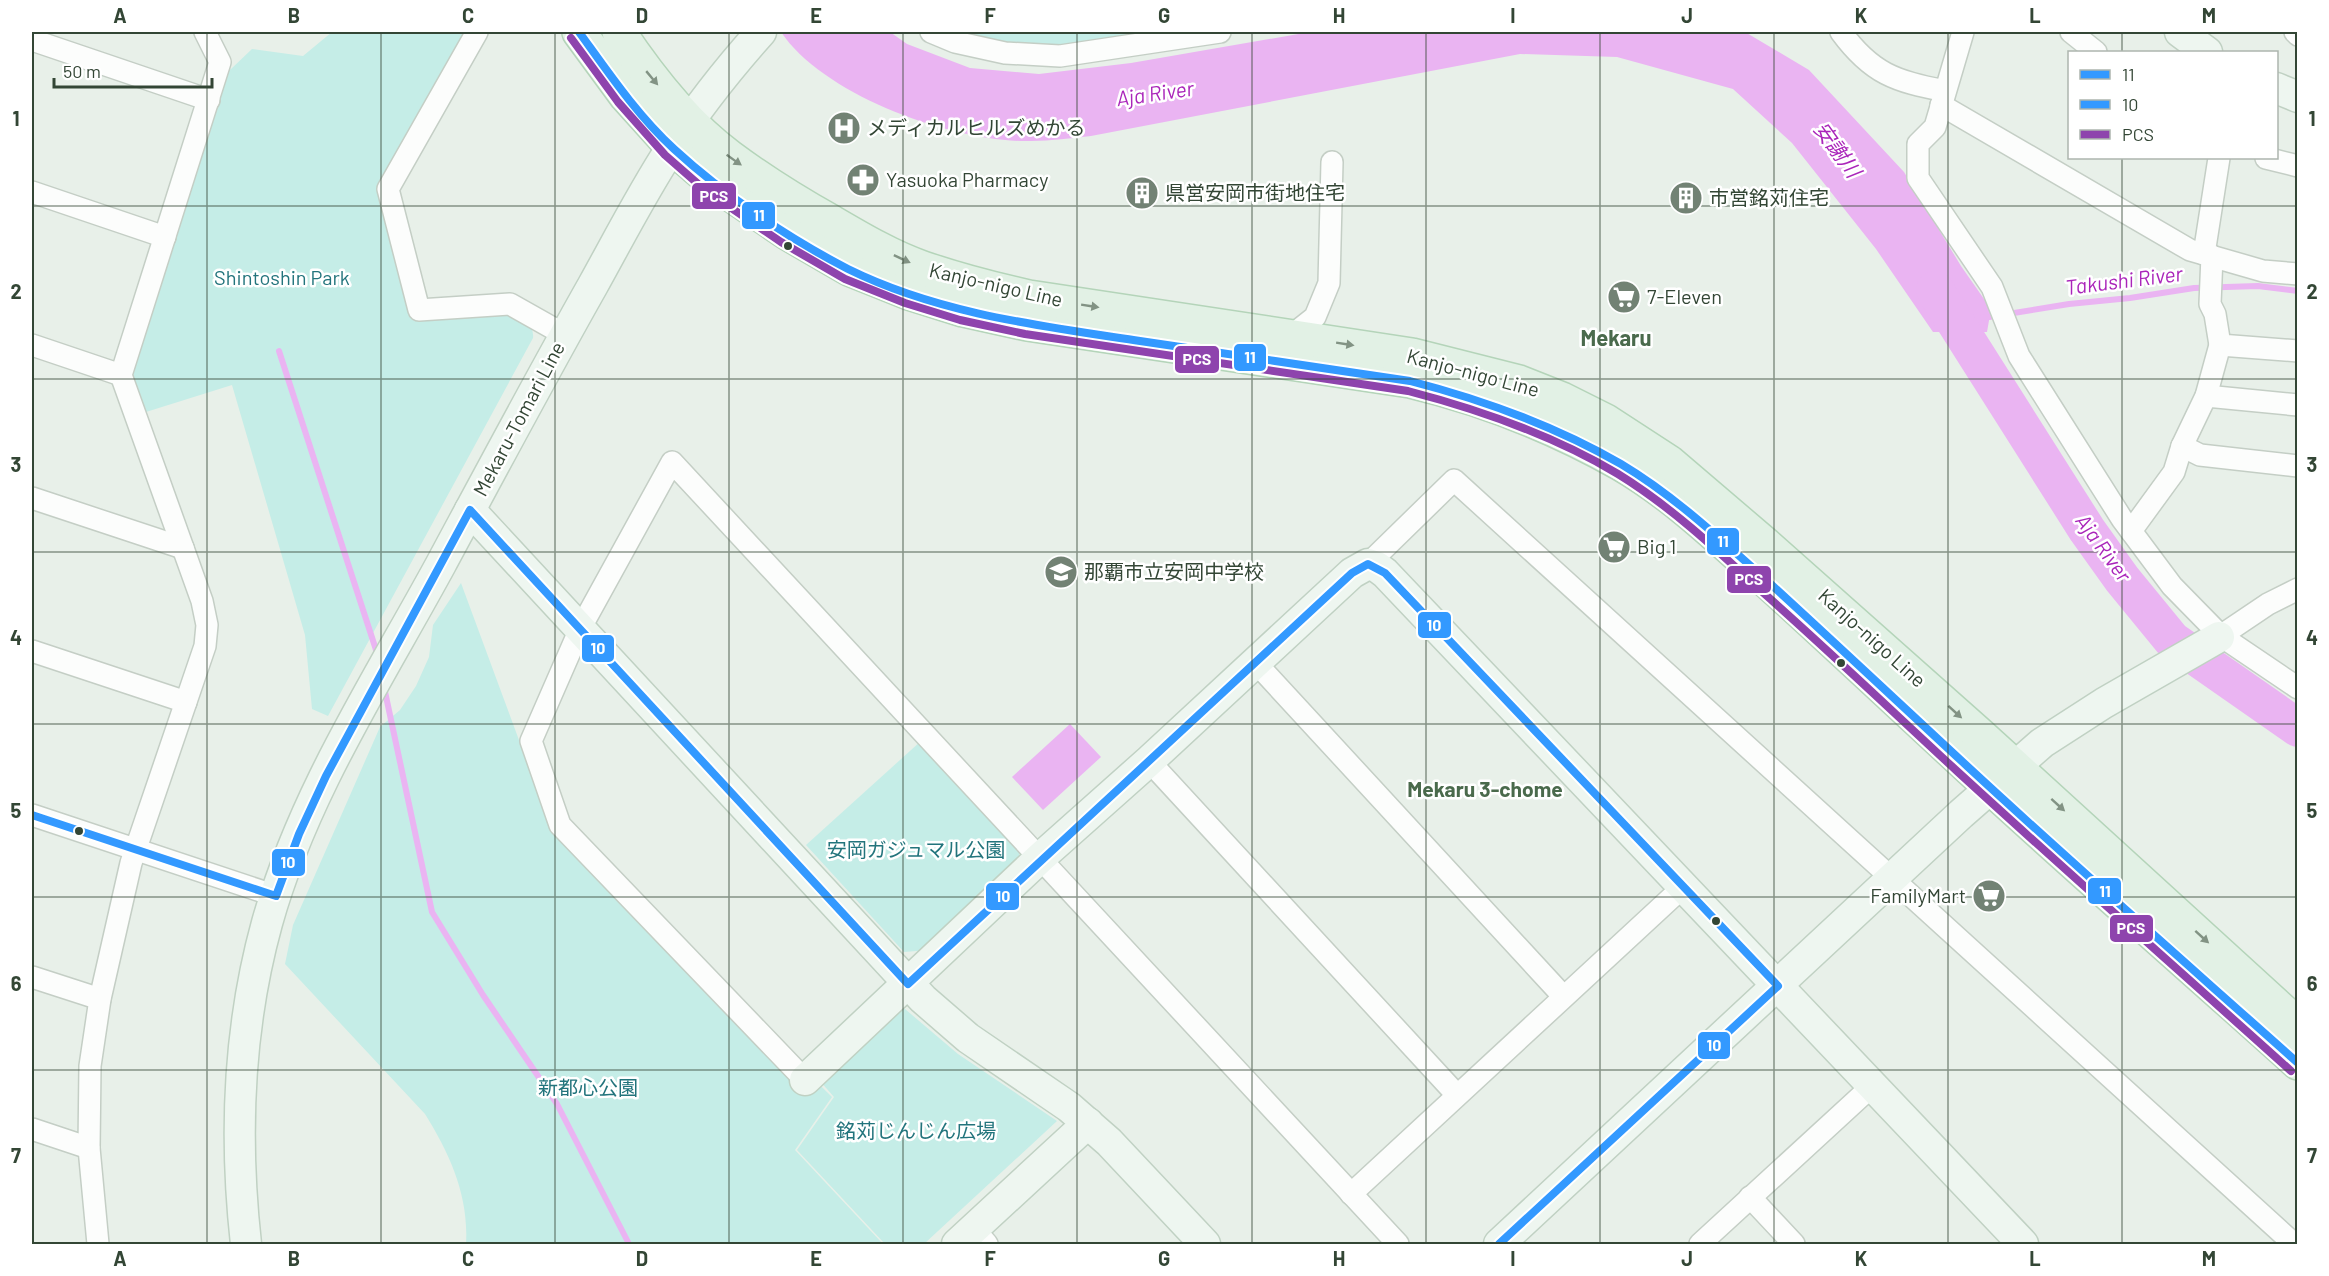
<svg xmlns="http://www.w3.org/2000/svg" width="2329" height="1276" viewBox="0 0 2329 1276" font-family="Barlow,'Noto Sans JP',sans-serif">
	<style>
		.green { fill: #c5ede7 }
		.water { fill: #eab4f2 }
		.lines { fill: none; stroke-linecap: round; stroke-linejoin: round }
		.stream { stroke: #eab4f2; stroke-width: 6 }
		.river { stroke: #eab4f2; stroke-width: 38 }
		.street-casing { stroke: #c4cec5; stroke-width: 24 }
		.secondary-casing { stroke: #c0d1c3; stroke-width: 33 }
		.primary-casing { stroke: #b4d4b9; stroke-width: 36 }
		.street { stroke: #fcfdfc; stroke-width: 21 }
		.secondary { stroke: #eef6f0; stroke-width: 30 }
		.primary { stroke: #e2f1e5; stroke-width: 33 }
		.bus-1-casing { stroke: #fff; stroke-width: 12 }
		.bus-2-casing { stroke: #fff; stroke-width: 12 }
		.bus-3-casing { stroke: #fff; stroke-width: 12 }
		.bus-1 { stroke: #39f; stroke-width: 8 }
		.bus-2 { stroke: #39f; stroke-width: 8 }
		.bus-3 { stroke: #8e44ad; stroke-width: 8 }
		.oneway { fill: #829384 }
		.grid { fill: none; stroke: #334635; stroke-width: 1.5; stroke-opacity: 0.55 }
		.bus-dot { fill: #334635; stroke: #fff; stroke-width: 2 }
		.labels { text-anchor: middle; stroke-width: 5; stroke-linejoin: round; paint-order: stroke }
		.poi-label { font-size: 20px; fill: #334635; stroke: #fff; text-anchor: start }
		.park-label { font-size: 20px; fill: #22747c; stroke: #fff }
		.street-label { font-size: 20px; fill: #334635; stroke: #fff }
		.water-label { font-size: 21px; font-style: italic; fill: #aa25ba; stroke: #fff }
		.neighbourhood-label { font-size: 21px; font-weight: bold; fill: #4a6a4c; stroke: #fff }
		.quarter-label { font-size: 22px; font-weight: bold; fill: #4a6a4c; stroke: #fff }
		.line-badge { stroke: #fff; stroke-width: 2 }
		.badge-label { font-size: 16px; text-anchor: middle; font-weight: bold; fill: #fff }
		.neatline { fill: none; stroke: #334635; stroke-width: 2 }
		.grid-label { font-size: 20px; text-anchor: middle; font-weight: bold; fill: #334635 }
	</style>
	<rect width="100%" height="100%" fill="#e8f0e9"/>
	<g class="green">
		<path d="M332 32H465L380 188 412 320 503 313C516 315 535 322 533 338L328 716 312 709 305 635 232 385 146 412 133 376 215 79 231 69 252 49 303 56Z"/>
		<polygon points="945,32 1157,32 1056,49 994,46"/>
		<path d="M461 583 547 816 832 1097 795 1150 883 1244H466C469 1196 450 1154 425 1114L285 964 293 925 380 727 400 710 416 686 429 657 433 625Z"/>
		<polygon points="921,741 1020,848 1018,865 929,950 904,952 806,845"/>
		<polygon points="896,1008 905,1009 958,1054 1057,1121 924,1244 885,1244 797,1150 834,1097 819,1080"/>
	</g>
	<g class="water">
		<path d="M781 32H890L907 44 970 68 1039 74 1131 63 1310 32H1745L1809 70 1904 172 1961 266 1991 309 1987 332H1933L1876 249 1792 143 1733 89 1617 57 1520 54 1091 136C1071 138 1051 141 1031 141 955 143 824 96 781 32Z"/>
		<polygon points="1070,724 1101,757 1043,810 1012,777"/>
	</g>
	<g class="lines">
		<g class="stream">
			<polyline points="1983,318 2069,304 2130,298 2194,288 2258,286 2298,291"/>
			<polyline points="279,351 378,656"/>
			<polyline points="384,687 432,912 483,995 557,1104 629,1244"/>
		</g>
		<polyline class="river" points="1935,290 2087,530 2122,579 2172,640 2298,728"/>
		<defs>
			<g id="street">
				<polyline points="477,32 388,189 419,310 510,304 565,335"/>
				<polyline points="931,32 955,42 1005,53 1060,56 1220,32"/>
				<path d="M1841 32C1872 74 1895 81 1945 91"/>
				<polyline points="1963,32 1935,127 1918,144 1918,178 1992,287 2019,356 2122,519 2172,586 2221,636 2298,688"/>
				<polyline points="2071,32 2096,52"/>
				<polyline points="2295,32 2298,35"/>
				<polyline points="32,40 209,100"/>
				<polyline points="1941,105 2190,250 2263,271 2298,274"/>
				<polyline points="2266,158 2298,166"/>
				<polyline points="32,192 165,237"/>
				<polyline points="2204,254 2219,158"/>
				<polyline points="2212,256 2210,304 2215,314 2220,345 2298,351"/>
				<polyline points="1291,336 1315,317 1329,283 1332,162"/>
				<polyline points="32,345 121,375"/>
				<polyline points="2206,396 2298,405"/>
				<polyline points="2182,446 2200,455 2298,466"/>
				<polyline points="32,498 183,548"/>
				<polyline points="2131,531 2174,472 2182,446 2206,396 2220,345"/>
				<polyline points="1368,564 1454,480 2294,1244"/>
				<polyline points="2219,637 2268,604 2298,589"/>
				<polyline points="32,651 186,702"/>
				<polyline points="1256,663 1563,996"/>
				<polyline points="1149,761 1457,1095"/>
				<polyline points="32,815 276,896"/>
				<polyline points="32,977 100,999"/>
				<polyline points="805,1080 560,825 531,741 580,629 672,462 1398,1244"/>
				<polyline points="32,1129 89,1148"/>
				<polyline points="1351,1194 1683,887"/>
				<polyline points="1750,1197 1794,1244"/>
				<polyline points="974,1229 987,1244"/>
				<polyline points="98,1244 89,1148 90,1066 100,999 131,863 205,646 207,625 202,601 121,375 220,62 205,32"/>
				<polyline points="1700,1244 1871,1087"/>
			</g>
			<g id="secondary">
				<polyline points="2180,32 2207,52"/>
				<polyline points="2276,88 2298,97"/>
				<polyline points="470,510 923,999 968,1038 1069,1107 1109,1142 1205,1244"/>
				<polyline points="805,1080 1040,858 1149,761 1352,573 1368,564 1377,567 1385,573 2023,1244"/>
				<path d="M246 1244C234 1136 238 1028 267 923 303 794 378 680 441 564 491 471 541 377 593 285 618 240 642 193 670 150 697 108 728 69 761 32"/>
				<polyline points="957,1244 1088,1123"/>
				<polyline points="1499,1244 1961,814 2042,743 2104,703 2219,637"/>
			</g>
			<g id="primary">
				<path d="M579 32 626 96 672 147 711 181 787 233 849 269 909 293 963 310 1027 324 1410 381C1486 399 1552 425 1621 464 1676 496 1724 543 1771 585 1837 645 1902 706 1968 767 2076 867 2188 964 2298 1063"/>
				<path d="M619 32C649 77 685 124 730 157 761 180 796 202 830 221 859 238 891 257 923 268 958 280 993 289 1029 297L1412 355 1519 382 1562 399 1606 421 1669 462 1765 544 1979 734 2298 1025"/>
			</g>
		</defs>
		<use href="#street" class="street-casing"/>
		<use href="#secondary" class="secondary-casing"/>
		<use href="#primary" class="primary-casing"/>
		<use href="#street" class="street"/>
		<use href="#secondary" class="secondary"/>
		<use href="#primary" class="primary"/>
		<defs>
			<path id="bus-1" d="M579 32C608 72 637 115 674 149 724 195 788 238 848 269 939 314 1041 326 1140 341 1230 354 1320 368 1410 381 1484 400 1555 426 1621 464 1673 495 1718 537 1763 577 1832 640 1899 703 1967 766 2076 867 2187 964 2298 1063"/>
			<polyline id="bus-2" points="32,815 276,896 299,834 326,776 470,510 908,984 1352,573 1368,564 1385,573 1778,986 1499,1244"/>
			<path id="bus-3" d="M571 38 618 102 665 155 705 190 781 242 845 279 905 303 960 320 1025 334 1408 391C1481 410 1553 435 1618 474 1670 506 1714 547 1758 588 1826 648 1892 711 1958 772 2068 873 2180 971 2291 1071"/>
		</defs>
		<use href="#bus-1" class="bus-1-casing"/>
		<use href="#bus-2" class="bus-2-casing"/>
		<use href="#bus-3" class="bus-3-casing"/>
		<use href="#bus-1" class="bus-1"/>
		<use href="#bus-2" class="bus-2"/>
		<use href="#bus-3" class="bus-3"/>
	</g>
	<defs><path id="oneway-solid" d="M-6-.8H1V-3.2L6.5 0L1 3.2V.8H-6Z" transform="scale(1.5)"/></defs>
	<g class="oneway">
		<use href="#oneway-solid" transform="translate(652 78) rotate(50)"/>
		<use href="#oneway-solid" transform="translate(734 160) rotate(35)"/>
		<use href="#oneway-solid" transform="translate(902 259) rotate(25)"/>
		<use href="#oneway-solid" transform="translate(1090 306) rotate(9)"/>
		<use href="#oneway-solid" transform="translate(1345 344) rotate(9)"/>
		<use href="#oneway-solid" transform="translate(1955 712) rotate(42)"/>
		<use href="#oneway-solid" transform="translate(2058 805) rotate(42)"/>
		<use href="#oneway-solid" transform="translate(2202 937) rotate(42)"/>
	</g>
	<path class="grid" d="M207 32V1244M381 32V1244M555 32V1244M729 32V1244M903 32V1244M1077 32V1244M1252 32V1244M1426 32V1244M1600 32V1244M1774 32V1244M1948 32V1244M2122 32V52M2122 158V1244M32 206H2298M32 379H2298M32 552H2298M32 724H2298M32 897H2298M32 1070H2298"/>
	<defs>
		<symbol id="hospital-disc" viewBox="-11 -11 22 22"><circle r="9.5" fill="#728274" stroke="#fff"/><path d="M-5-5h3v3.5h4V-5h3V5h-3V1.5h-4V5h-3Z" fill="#fff"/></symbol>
		<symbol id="pharmacy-disc" viewBox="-11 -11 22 22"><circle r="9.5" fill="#728274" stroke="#fff"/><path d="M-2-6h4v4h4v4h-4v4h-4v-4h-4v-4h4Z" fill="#fff"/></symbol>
		<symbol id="building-disc" viewBox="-11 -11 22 22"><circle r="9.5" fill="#728274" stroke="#fff"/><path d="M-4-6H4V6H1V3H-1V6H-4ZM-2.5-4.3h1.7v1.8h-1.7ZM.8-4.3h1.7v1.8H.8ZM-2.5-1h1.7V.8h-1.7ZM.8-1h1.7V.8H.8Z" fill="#fff"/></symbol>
		<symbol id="supermarket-disc" viewBox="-11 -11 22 22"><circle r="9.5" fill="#728274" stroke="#fff"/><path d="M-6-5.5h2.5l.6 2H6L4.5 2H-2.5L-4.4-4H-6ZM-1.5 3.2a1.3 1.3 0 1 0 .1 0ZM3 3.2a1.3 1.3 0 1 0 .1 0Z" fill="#fff"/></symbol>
		<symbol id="school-disc" viewBox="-11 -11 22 22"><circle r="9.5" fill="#728274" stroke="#fff"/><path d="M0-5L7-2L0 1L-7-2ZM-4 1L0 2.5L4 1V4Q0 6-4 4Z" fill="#fff"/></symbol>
	</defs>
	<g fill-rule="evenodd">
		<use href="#hospital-disc" x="825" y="109" width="38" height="38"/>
		<use href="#pharmacy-disc" x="844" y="161" width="38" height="38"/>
		<use href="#building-disc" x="1123" y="174" width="38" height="38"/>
		<use href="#building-disc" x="1667" y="179" width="38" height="38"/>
		<use href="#supermarket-disc" x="1605" y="278" width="38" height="38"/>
		<use href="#supermarket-disc" x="1595" y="528" width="38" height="38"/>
		<use href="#school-disc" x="1042" y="553" width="38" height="38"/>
		<use href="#supermarket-disc" x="1970" y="877" width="38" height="38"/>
	</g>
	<g class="bus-dot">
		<circle cx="788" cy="246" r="5"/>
		<circle cx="1841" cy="663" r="5"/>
		<circle cx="79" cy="831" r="5"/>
		<circle cx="1716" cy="921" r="5"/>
	</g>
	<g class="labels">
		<g class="poi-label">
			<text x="867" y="135">メディカルヒルズめかる</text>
			<text x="886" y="187">Yasuoka Pharmacy</text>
			<text x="1165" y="200">県営安岡市街地住宅</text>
			<text x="1709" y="205">市営銘苅住宅</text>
			<text x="1647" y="304">7-Eleven</text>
			<text x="1637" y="554">Big 1</text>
			<text x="1084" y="579">那覇市立安岡中学校</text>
			<text x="1966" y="903" text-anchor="end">FamilyMart</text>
		</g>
		<g class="park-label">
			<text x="282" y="285">Shintoshin Park</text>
			<text x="916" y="857">安岡ガジュマル公園</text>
			<text x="588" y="1095">新都心公園</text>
			<text x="916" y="1138">銘苅じんじん広場</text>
		</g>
		<g class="street-label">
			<text transform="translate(996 285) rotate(13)" y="7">Kanjo-nigo Line</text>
			<text transform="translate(1473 373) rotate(15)" y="7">Kanjo-nigo Line</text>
			<text transform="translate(519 419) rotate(-62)" y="7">Mekaru-Tomari Line</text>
			<text transform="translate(1872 638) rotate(42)" y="7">Kanjo-nigo Line</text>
		</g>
		<g class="water-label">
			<text transform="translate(1155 94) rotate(-8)" y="7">Aja River</text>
			<text transform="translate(1837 150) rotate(54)" y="7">安謝川</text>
			<text transform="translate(2124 281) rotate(-7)" y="7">Takushi River</text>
			<text transform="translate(2103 548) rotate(54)" y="7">Aja River</text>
		</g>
		<g class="neighbourhood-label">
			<text x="1485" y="797">Mekaru 3-chome</text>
		</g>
		<g class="quarter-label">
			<text x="1616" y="346">Mekaru</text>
		</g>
	</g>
	<g class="line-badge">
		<rect x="691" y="182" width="46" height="28" rx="6" fill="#8e44ad"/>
		<rect x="741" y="201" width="35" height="29" rx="6" fill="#39f"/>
		<rect x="1233" y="343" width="34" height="29" rx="6" fill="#39f"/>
		<rect x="1174" y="345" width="46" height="29" rx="6" fill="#8e44ad"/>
		<rect x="1706" y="527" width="34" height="29" rx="6" fill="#39f"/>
		<rect x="1726" y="565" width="46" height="29" rx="6" fill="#8e44ad"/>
		<rect x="1417" y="611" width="35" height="28" rx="6" fill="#39f"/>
		<rect x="581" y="634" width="34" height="29" rx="6" fill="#39f"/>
		<rect x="271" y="848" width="35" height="29" rx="6" fill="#39f"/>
		<rect x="2087" y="877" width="35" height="28" rx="6" fill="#39f"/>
		<rect x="985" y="882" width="35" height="29" rx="6" fill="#39f"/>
		<rect x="2109" y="914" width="45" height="29" rx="6" fill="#8e44ad"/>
		<rect x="1697" y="1031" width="34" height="29" rx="6" fill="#39f"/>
	</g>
	<g class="badge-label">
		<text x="714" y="202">PCS</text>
		<text x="759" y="221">11</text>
		<text x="1250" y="363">11</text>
		<text x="1197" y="365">PCS</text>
		<text x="1723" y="547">11</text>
		<text x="1749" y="585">PCS</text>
		<text x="1434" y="631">10</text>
		<text x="598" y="654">10</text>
		<text x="288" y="868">10</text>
		<text x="2105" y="897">11</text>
		<text x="1003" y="902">10</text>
		<text x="2131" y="934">PCS</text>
		<text x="1714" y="1051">10</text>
	</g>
	<rect width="2329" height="1276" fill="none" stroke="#ffffff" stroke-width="66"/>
	<rect x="2068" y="51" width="210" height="108" fill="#ffffff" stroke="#adb5ae" stroke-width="1.5"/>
	<rect x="2080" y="70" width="30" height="9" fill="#3399ff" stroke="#adb5ae" stroke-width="1.5"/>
	<text x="2122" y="81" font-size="18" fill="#334635">11</text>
	<rect x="2080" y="100" width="30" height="9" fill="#3399ff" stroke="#adb5ae" stroke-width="1.5"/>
	<text x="2122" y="111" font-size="18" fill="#334635">10</text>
	<rect x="2080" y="130" width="30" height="9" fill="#8e44ad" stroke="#adb5ae" stroke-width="1.5"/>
	<text x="2122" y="141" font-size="18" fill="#334635">PCS</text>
	<path d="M54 78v9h158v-9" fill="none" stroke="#334635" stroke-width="3"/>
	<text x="63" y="78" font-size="18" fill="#334635" stroke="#ffffff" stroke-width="4.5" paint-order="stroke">50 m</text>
	<rect x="33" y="33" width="2263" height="1210" class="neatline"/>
	<g class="grid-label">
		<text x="120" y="23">A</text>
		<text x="294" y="23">B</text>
		<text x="468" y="23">C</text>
		<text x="642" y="23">D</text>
		<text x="816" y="23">E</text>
		<text x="990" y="23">F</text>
		<text x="1164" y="23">G</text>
		<text x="1339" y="23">H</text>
		<text x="1513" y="23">I</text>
		<text x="1687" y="23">J</text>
		<text x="1861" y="23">K</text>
		<text x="2035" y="23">L</text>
		<text x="2209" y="23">M</text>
		<text x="16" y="126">1</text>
		<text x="2312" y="126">1</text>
		<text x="16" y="299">2</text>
		<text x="2312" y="299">2</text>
		<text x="16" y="472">3</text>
		<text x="2312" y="472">3</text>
		<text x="16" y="645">4</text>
		<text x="2312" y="645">4</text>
		<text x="16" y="818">5</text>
		<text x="2312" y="818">5</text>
		<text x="16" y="991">6</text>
		<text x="2312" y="991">6</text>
		<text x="16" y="1163">7</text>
		<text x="2312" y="1163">7</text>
		<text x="120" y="1266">A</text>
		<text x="294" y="1266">B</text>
		<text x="468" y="1266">C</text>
		<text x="642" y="1266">D</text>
		<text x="816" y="1266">E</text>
		<text x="990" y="1266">F</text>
		<text x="1164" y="1266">G</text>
		<text x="1339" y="1266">H</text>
		<text x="1513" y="1266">I</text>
		<text x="1687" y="1266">J</text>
		<text x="1861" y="1266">K</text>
		<text x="2035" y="1266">L</text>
		<text x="2209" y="1266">M</text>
	</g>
</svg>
